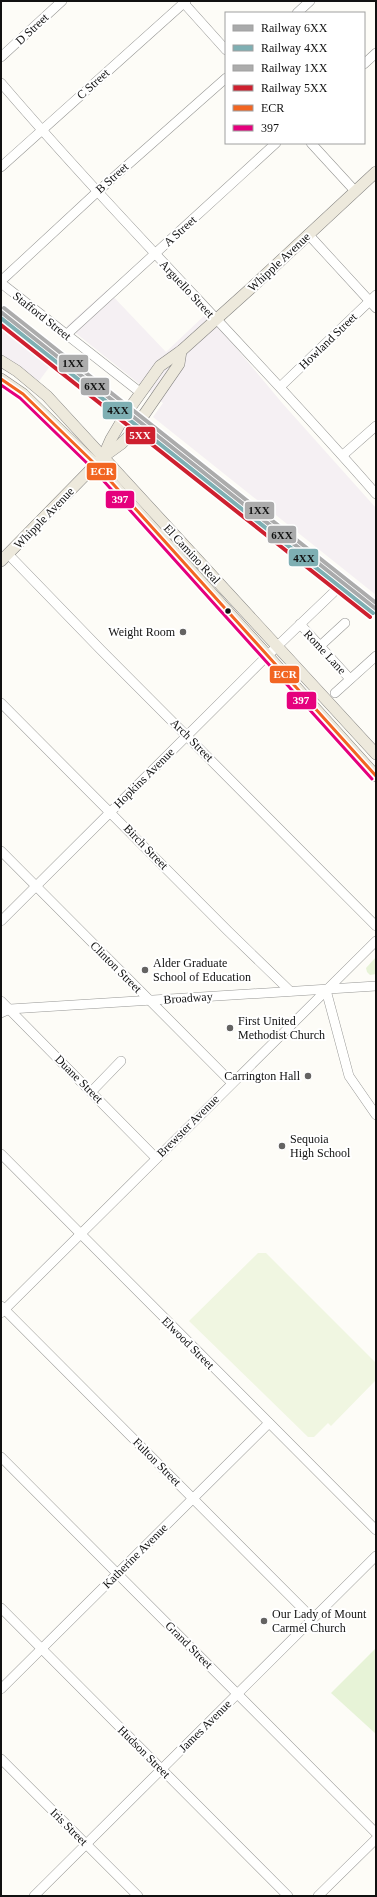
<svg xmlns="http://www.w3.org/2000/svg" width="377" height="1897" viewBox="0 0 377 1897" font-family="Georgia,serif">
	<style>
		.industrial { fill: #f5f0f3 }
		.green { fill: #e7f3d7 }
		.pitch { fill: #f0f6e1 }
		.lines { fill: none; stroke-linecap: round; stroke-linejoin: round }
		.minor-casing { stroke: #979795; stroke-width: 10 }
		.major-casing { stroke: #858482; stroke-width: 12 }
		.minor { stroke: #fffffe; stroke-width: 9 }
		.major { stroke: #ede9dc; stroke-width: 11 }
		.bus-1-casing { stroke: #fff; stroke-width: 6 }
		.bus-2-casing { stroke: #fff; stroke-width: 6 }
		.bus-1 { stroke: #f26522; stroke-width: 3 }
		.bus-2 { stroke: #e5007d; stroke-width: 3 }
		.rail-1-casing { stroke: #fff; stroke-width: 7 }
		.rail-2-casing { stroke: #fff; stroke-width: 7 }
		.rail-3-casing { stroke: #fff; stroke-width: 7 }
		.rail-4-casing { stroke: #fff; stroke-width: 7 }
		.rail-1 { stroke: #a9aaab; stroke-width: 4 }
		.rail-2 { stroke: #7eafb3; stroke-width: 4 }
		.rail-3 { stroke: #acacac; stroke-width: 4 }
		.rail-4 { stroke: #ce202f; stroke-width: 4 }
		.bus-dot { fill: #111; stroke: #fff; stroke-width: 1.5 }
		.poi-dot { fill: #646362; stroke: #fff; stroke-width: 1.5 }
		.labels { text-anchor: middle; stroke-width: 4; stroke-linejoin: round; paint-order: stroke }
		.street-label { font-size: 12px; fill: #111; stroke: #fff }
		.poi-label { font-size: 12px; fill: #111; stroke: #fff; text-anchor: start }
		.line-badge { stroke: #fff; stroke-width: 1.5 }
		.badge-label { font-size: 11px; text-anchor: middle; font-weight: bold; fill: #fff }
		.pale-badge-label { font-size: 11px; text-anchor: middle; font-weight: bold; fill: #111 }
	</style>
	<rect width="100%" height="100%" fill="#fdfcf7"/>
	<g class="industrial">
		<polygon points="107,290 166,352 207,313 283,404 376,508 376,595 153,417 163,403 67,326"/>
		<polygon points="1,321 53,362 39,381 1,356"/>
	</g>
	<g class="green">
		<polygon points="376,957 376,974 370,975 367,972 366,968"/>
		<polygon points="376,1648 376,1734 331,1693"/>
	</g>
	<polygon class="pitch" points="258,1253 266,1253 376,1363 376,1380 331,1426 328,1423 314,1437 308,1437 189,1321"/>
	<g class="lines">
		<defs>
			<g id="minor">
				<polyline points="182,1 226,50"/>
				<polyline points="297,13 310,1"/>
				<polyline points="1,57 62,1"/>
				<polyline points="364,64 376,53"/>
				<path d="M1 83C122 224 254 354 376 494"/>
				<polyline points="311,143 355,191"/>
				<polyline points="1,167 186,1"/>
				<polyline points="308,234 376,308"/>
				<polyline points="1,281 97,192 226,78"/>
				<polyline points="1,283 141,393"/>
				<polyline points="66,335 276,143"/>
				<polyline points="280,387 376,295"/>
				<polyline points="343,455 376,426"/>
				<polyline points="8,554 101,650 376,926"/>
				<polyline points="300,624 350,679"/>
				<polyline points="320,646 345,623"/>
				<polyline points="335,693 376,656"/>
				<polyline points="1,703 228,931 290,991"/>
				<polyline points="1,851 232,1083"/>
				<polyline points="1,921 268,655 337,589"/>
				<polyline points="326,990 349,1076 376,1115"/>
				<polyline points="1,1001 156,1158"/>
				<polyline points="1,1013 10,1009 376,986"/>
				<polyline points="92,1091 121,1061"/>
				<polyline points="1,1154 376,1530"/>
				<polyline points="1,1306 313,1619"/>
				<polyline points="1,1313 376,941"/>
				<polyline points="1,1457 376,1833"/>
				<polyline points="1,1608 288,1896"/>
				<polyline points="1,1689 269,1423"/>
				<polyline points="1,1759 138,1896"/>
				<polyline points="34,1896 376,1556"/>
				<polyline points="318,1896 376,1839"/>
			</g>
			<g id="major">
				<polyline points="1,361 17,371 47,396 376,754"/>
				<polyline points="1,379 23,394 96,465 376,776"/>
				<polyline points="103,457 111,439 127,412 160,366 181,351 250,289 376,172"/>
				<polyline points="1,561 103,457 121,444 130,435 179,364 181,351"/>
			</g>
		</defs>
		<use href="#minor" class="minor-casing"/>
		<use href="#major" class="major-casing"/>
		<use href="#minor" class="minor"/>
		<use href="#major" class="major"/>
		<defs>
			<polyline id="bus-1" points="1,379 23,394 96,465 376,776"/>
			<polyline id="bus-2" points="1,385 20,398 92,468 372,779"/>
		</defs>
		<use href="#bus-1" class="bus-1-casing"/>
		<use href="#bus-2" class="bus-2-casing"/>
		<use href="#bus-1" class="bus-1"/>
		<use href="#bus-2" class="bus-2"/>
		<defs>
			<polyline id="rail-1" points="1,312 376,609"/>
			<polyline id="rail-2" points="1,318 373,613"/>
			<polyline id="rail-3" points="4,308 376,603"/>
			<polyline id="rail-4" points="1,325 370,617"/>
		</defs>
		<use href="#rail-1" class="rail-1-casing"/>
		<use href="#rail-2" class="rail-2-casing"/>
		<use href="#rail-3" class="rail-3-casing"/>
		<use href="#rail-4" class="rail-4-casing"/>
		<use href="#rail-1" class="rail-1"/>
		<use href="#rail-2" class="rail-2"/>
		<use href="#rail-3" class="rail-3"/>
		<use href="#rail-4" class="rail-4"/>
	</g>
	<circle class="bus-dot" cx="228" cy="611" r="3.5"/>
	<g class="poi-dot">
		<circle cx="183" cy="632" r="4"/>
		<circle cx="145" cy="970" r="4"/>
		<circle cx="230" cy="1028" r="4"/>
		<circle cx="308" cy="1076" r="4"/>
		<circle cx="282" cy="1146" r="4"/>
		<circle cx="264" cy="1621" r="4"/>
	</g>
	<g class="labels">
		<g class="street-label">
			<text transform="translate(32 29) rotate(-43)" y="4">D Street</text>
			<text transform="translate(93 84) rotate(-42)" y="4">C Street</text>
			<text transform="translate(112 178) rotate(-42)" y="4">B Street</text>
			<text transform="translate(180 231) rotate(-42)" y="4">A Street</text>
			<text transform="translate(279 262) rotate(-43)" y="4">Whipple Avenue</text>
			<text transform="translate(187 289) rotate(47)" y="4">Arguello Street</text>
			<text transform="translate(42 316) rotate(38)" y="4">Stafford Street</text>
			<text transform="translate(328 341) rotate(-44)" y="4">Howland Street</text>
			<text transform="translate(44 518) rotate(-46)" y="4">Whipple Avenue</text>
			<text transform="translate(192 554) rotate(47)" y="4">El Camino Real</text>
			<text transform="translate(325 652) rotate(47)" y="4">Rome Lane</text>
			<text transform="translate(192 740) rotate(45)" y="4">Arch Street</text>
			<text transform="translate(144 778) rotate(-45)" y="4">Hopkins Avenue</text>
			<text transform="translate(146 847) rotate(46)" y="4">Birch Street</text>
			<text transform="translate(116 967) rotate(45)" y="4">Clinton Street</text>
			<text transform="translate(188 998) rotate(-4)" y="4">Broadway</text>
			<text transform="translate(79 1079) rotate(45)" y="4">Duane Street</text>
			<text transform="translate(188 1126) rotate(-45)" y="4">Brewster Avenue</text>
			<text transform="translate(188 1343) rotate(45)" y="4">Elwood Street</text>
			<text transform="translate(157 1462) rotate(45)" y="4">Fulton Street</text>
			<text transform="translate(135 1556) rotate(-45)" y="4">Katherine Avenue</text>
			<text transform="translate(189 1645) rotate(45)" y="4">Grand Street</text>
			<text transform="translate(205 1726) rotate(-45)" y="4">James Avenue</text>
			<text transform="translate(144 1752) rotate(45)" y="4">Hudson Street</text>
			<text transform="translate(69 1827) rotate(45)" y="4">Iris Street</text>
		</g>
		<g class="poi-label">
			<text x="175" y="636" text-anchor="end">Weight Room</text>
			<text x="153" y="967">Alder Graduate<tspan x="153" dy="14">School of Education</tspan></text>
			<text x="238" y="1025">First United<tspan x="238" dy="14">Methodist Church</tspan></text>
			<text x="300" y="1080" text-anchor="end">Carrington Hall</text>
			<text x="290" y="1143">Sequoia<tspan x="290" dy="14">High School</tspan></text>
			<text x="272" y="1618">Our Lady of Mount<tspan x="272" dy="14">Carmel Church</tspan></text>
		</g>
	</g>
	<g class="line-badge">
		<rect x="58" y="354" width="31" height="19" rx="4" fill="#acacac"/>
		<rect x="80" y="377" width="30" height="19" rx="4" fill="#a9aaab"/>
		<rect x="102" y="401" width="31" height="19" rx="4" fill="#7eafb3"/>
		<rect x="125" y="426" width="31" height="19" rx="4" fill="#ce202f"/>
		<rect x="86" y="462" width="31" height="19" rx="4" fill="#f26522"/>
		<rect x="105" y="490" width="30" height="19" rx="4" fill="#e5007d"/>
		<rect x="244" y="501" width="31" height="19" rx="4" fill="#acacac"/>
		<rect x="267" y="525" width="30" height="19" rx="4" fill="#a9aaab"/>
		<rect x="288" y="548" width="31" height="19" rx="4" fill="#7eafb3"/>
		<rect x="269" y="665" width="31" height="19" rx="4" fill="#f26522"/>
		<rect x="286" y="691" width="31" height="19" rx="4" fill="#e5007d"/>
	</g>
	<g class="badge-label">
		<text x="140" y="439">5XX</text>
		<text x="102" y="475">ECR</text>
		<text x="120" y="503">397</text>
		<text x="285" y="678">ECR</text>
		<text x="301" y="704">397</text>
	</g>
	<g class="pale-badge-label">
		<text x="73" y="367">1XX</text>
		<text x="95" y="390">6XX</text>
		<text x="118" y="414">4XX</text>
		<text x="259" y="514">1XX</text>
		<text x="282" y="539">6XX</text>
		<text x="304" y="562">4XX</text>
	</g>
	<rect width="377" height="1897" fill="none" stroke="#111111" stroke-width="4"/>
	<rect x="225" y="12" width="140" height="132" fill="#ffffff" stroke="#a0a0a0"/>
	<rect x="233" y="25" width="20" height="6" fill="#a9aaab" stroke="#a0a0a0"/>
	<text x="261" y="32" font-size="12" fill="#111111">Railway 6XX</text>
	<rect x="233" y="45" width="20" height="6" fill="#7eafb3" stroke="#a0a0a0"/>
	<text x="261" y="52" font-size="12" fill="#111111">Railway 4XX</text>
	<rect x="233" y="65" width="20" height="6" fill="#acacac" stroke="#a0a0a0"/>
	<text x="261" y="72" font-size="12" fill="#111111">Railway 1XX</text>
	<rect x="233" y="85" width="20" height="6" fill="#ce202f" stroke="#a0a0a0"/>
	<text x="261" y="92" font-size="12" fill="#111111">Railway 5XX</text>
	<rect x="233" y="105" width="20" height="6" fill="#f26522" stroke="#a0a0a0"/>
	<text x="261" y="112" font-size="12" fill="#111111">ECR</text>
	<rect x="233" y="125" width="20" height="6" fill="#e5007d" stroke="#a0a0a0"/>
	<text x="261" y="132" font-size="12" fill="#111111">397</text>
</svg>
